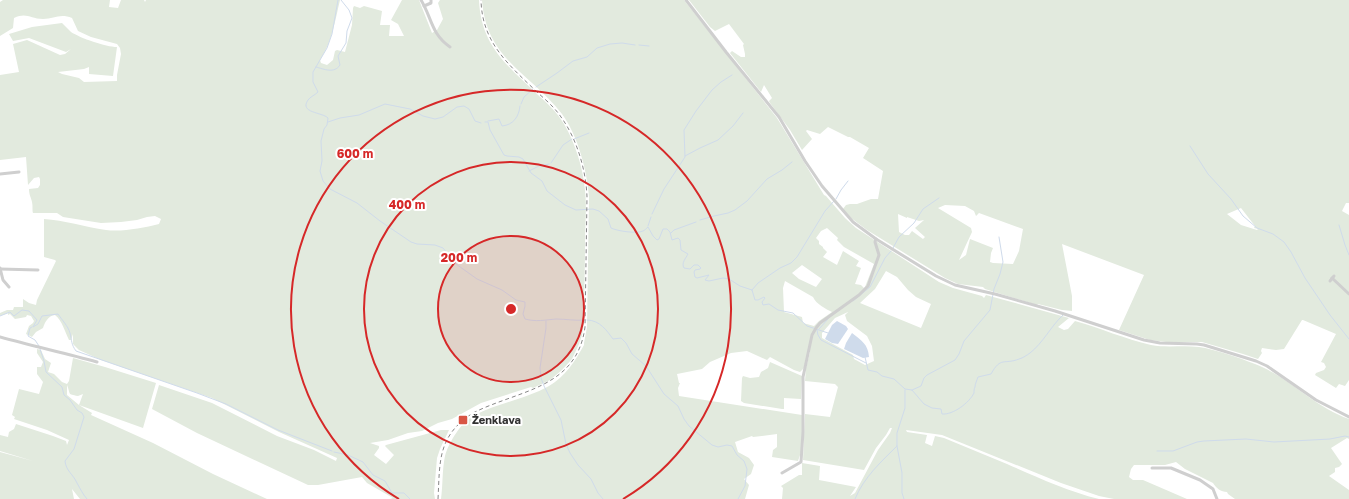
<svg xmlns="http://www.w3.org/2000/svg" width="1349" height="499" viewBox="0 0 1349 499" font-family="'Golos Text',sans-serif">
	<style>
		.green { fill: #e2eade; fill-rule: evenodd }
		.water { fill: #cfdbeb }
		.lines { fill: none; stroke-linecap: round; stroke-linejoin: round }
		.stream { stroke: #cfdbeb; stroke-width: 1 }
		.minor { stroke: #cfcfcf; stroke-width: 3 }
		.rail { stroke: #878787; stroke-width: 1; stroke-dasharray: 4 3; stroke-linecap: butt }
		.ring { fill: none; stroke: #d62828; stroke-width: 2 }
		.poi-dot { fill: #d85544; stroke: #fff; stroke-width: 1.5 }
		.labels { text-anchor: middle; stroke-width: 4; stroke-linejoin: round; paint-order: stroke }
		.poi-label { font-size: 11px; font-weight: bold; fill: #323232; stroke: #fff; text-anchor: start }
		.centre { fill: #d62828; stroke: #fff; stroke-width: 2 }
		.ring-label { font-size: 12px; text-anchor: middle; font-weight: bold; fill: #d62828; stroke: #fff; stroke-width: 4; stroke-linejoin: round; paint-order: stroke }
	</style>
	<rect width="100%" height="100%" fill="#fff"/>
	<g class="green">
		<path d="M3 0H110L109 7 118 8 121 0H144L145 2 146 0H340C335 21 332 42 320 60L321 63 327 65 333 60 335 51 337 50 345 52 352 25 353 8 354 6 360 8 364 6 382 11 380 25H390L389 36H404L398 24 391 20 402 0H419L432 33 437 30 443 19 438 3 440 0H479C481 46 507 65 537 94 547 103 557 112 564 124 575 143 583 167 585 190 587 208 585 226 585 244 585 270 584 297 584 323L582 335 579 344 572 359 562 370 550 380 533 388 531 387 481 403 452 419 438 423 422 431 408 433 388 440 370 443 379 446V448L374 455 386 464 394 455 385 446 386 445 441 430H449L440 449 437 458 434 493 435 499H390L393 498 367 483 362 477 318 485H308L197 433 152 409 159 385 212 403 277 436 314 450 336 461 337 458 279 432 212 398 101 360 79 350 73 344V334L71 340H69C65 332 62 320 55 315 48 316 45 322 43 328L36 332 32 337 26 334 29 326 33 323 34 321 31 316 27 315 26 317 15 319 10 314 8 315V313L0 316V313L7 310H13L14 307H23V299L29 303 36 305 37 300 56 261 55 260 44 257V219C64 220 85 227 106 230 122 232 143 228 159 224L161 219 155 216 147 217 137 220 121 222 101 223 63 217 57 213H33C32 210 33 206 32 202 31 197 29 195 29 189L38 188 40 185V179L39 177 34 178 28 185 26 157 0 160V75L19 72 13 44 27 40 60 55 65 54 71 49 66 52 29 38 13 41 9 34 32 27 62 23C65 26 68 29 71 32 80 38 106 47 117 47L113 76 89 74V67L84 69 58 72 62 74 79 78 84 82 117 81V75L121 54 120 48 117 44 91 37 78 31 72 18C60 13 54 19 43 19 30 19 27 12 14 18L13 28 0 36V2Z"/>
		<path d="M482 0H684L777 118 824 195 826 196 845 218 856 228 939 282 953 288 982 296 984 298 986 295 1069 318 1058 327 1064 330 1068 329 1075 321C1100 328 1125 339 1151 345 1167 348 1183 345 1199 347 1214 349 1240 358 1255 364 1289 377 1314 407 1349 419V439L1347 438 1331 448 1342 464 1339 467 1335 468V472L1329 476 1349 490V499H1235L1228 494 1227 492C1221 492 1216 488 1213 483L1185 469 1176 462 1165 465H1134L1131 469 1129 477 1133 480H1143L1187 499H1114L1099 496 1061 483 942 435 906 430 907 432 927 435 925 443 932 446 935 436 944 438C965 447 986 455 1007 464 1037 477 1067 491 1099 499H782L783 488 781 486 799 475H802V463L820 466 819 480 856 487 850 496 855 493 878 450 890 433 892 428H890L886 435 876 448 864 470 803 460 805 414 830 417 838 387 835 384 805 381 806 368 810 352 808 350 804 368 800 372 794 370 770 357 767 360 747 351 731 353 710 362 702 369 677 374 679 383H680L678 388 679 396 802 415V449L798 461 772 457 773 450 777 447V434L753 437 752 436 735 442 738 452 749 458 754 465 751 474 744 479 749 485 745 499H441C443 485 442 470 445 456 449 442 461 422 475 415 498 403 526 399 549 386 565 377 575 361 584 345V343L587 327 589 197C587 170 578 136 562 114 530 73 486 59 482 0ZM827 228 838 238 837 240 844 247 874 264 865 287 864 288 861 285 855 284 861 268 856 266 859 261 843 251 837 265 823 257 827 252 823 248V247L819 244V241L816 238 821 231ZM802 265 822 279 816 287 799 279 792 273ZM886 271 897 277 908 290 916 297 931 304 921 328 860 303 875 289ZM785 281 813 297C816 304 826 309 832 312L819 321 814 326 803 323 802 317 784 312 783 288ZM848 312 845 315 847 321 867 336 872 346 874 361 865 365 854 359 853 355 822 338V333L835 318Z"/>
		<path d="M689 0H1349V203H1346L1342 211 1349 215V380L1345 386 1339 384 1336 388 1315 375 1316 373 1324 370 1326 367 1324 363 1321 362 1336 334 1303 320H1302L1284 349 1276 350 1262 348 1261 351 1262 353 1258 359 1243 354 1202 342H1166L1150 340 1119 330 1144 275 1062 244 1072 296V311L1062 310 1038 304 1037 305 985 289 983 287 958 284 945 278 867 230 851 218 843 209 846 205 850 204H857L871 199H878L883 171 863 158 869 148 850 137H848L828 127 820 134 807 130 806 131 812 139 802 150 790 130 770 103 769 101 772 98 764 85 761 92 730 53 732 51 741 57H745V54L743 45 744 44 729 24 715 31 710 27ZM945 205 965 206 974 211 976 216 979 213 1023 229 1019 251 1013 264 993 263 990 262 991 253 993 248 970 239 966 255 959 260 972 232 971 228 938 208ZM1241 208 1255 226 1254 228 1258 229 1257 230 1241 225 1227 214ZM898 214 907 218V217L919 221 924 220 915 228 925 237 923 239 912 231 909 235H905L899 232Z"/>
		<path d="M37 349 41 350 45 359 51 363 48 372 54 374 62 382 67 384 69 381 73 358 105 367 156 383 143 428 79 405 83 394 78 396C67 394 71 395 67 385V395L79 405 92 413 91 415 153 443 213 474 267 499H80L72 489 74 499H0V452L33 461 0 451V435L8 437 9 432 14 429 16 424 53 436 66 441 67 445 69 440 47 430 14 419 15 417 12 415 19 389 39 394 43 382 37 374V367H41L43 362 37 353Z"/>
		<polygon points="770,362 802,376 801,399 784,398 784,409 782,409 744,403 741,401 742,378 743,376 750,378 759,377 761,372 768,368"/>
	</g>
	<g class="water">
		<polygon points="837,321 846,326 848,329 838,344 832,343 825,339 832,325"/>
		<path d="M852 333C862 341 868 344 869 357L863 358 844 349 846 343Z"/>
	</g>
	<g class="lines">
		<g class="stream">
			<path d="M338 0 332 34 327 48 313 72V82L318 92C315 95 310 97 308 100 299 113 322 112 328 118L327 125 324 129 321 141 322 161 320 171 323 181 330 189 357 203 380 221 411 242 417 244 435 245 443 248 456 264 477 279 502 290 516 300 525 302V306L523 314 525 319C536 322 545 320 556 319 566 319 575 321 585 320"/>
			<polyline points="639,45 649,46"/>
			<path d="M316 67C324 69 334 74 340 65L338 56 346 43 347 31 352 18 349 10 341 0"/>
			<polyline points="536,87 557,73 573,61 587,57 597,48 610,44 622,43 635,45"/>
			<polyline points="521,104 524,97 533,89"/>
			<path d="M488 121 499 119 502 126C513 125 519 117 520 106"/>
			<polyline points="328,122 340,118 359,115 385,104 410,109 423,116 435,119 443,117 457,107 464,106 469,109 475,121 481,123"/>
			<path d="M485 122H488L490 130 504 155 507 156 519 157 523 159 531 173 542 181 547 191 565 205 576 210 593 209 599 211 608 219 611 228C617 231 637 234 643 231 645 230 646 229 648 227L653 236 657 240 659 239 663 229H667L670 232 672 240 678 238 680 240 681 250 688 254C686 258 681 263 684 268L690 269 694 265H698L701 268 700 269 695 270 694 272 695 277 697 278 709 275 705 280 709 281 723 278 729 279 740 286 752 290 755 300H758L764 297 765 298 762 302 763 305 769 304 778 310 793 313 807 326 828 333"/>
			<polyline points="574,139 589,133"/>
			<polyline points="1190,146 1208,174 1231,199 1243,216 1257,228 1273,234 1284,242 1291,252 1305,278 1330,315 1349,339"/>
			<polyline points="685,156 700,148 718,140 733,126 743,113"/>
			<polyline points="551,163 563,145 572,139"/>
			<polyline points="529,171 539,166 549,164"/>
			<polyline points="836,199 841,190 848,181"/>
			<polyline points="652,214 664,189 685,157 684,130 696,111 712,90 721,82 732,75"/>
			<polyline points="700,220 714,216 728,213 735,210 747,201 767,179 782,170 792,162"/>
			<polyline points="1339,225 1345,245 1349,255"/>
			<polyline points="648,226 651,217"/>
			<polyline points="671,233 674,230 696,222"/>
			<polyline points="893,248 899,237 914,223 923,209 939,198"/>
			<polyline points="752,290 758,283 780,268 791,263 797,257 825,211 834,201"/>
			<polyline points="853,301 870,287 885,258 891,251"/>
			<path d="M0 316 10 312 14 316 22 310 29 311 37 320 33 327 38 324 42 316 58 314C62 320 68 326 70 333 72 341 71 344 76 351L197 393 226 404 278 430 332 451"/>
			<path d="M587 320C600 320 607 331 613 339L621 338 626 343 632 354 646 366 664 394 678 406 684 419 689 426 712 445 718 447 727 445 732 446 737 455 744 461 747 469 745 486 738 499"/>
			<polyline points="546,321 546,328 540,368 541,378 544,386 561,420 566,444 570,453 578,465 591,479 598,493 603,499"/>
			<polyline points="32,327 30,328 28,336 35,340 39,346"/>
			<polyline points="819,329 828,319"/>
			<polyline points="817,330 818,335 821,340 866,363"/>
			<path d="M40 349 44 361 46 372 62 387 64 395 70 400 77 410 82 413 84 417 74 449 65 461C66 471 73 474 77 483 81 490 82 493 87 499"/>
			<path d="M865 357 868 370 877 372 882 376 894 379 905 389 912 390 924 404 932 408 941 409 942 414C953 415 969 403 974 393 974 391 974 389 975 387 975 384 977 380 978 377L991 374C1001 356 1004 365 1019 359 1023 358 1027 355 1030 353 1043 343 1051 326 1063 315"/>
			<polyline points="912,390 921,386 924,378 927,375 955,360 959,354 964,341 990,310 994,289 1000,274 1003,262 999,237"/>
			<polyline points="897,446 902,473 902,493 904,499"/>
			<polyline points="1157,451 1173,451 1197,442 1204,441 1246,439 1274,442 1330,439 1345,436 1349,437"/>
			<polyline points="334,452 348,455 363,462 373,475 385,481 392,493 404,493 410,499"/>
			<path d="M855 499C864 477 881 462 897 446V433L905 408V390"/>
		</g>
		<g class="minor">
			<path d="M421 0C432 18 431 34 450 47"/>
			<polyline points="686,0 726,52 779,117 805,161 822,186 853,222 876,239 936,276 955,285 995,294 1055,311 1144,340 1160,343 1197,344 1204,345 1256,361 1267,366 1316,400 1349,417"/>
			<polyline points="424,6 431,3 431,0"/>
			<polyline points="0,174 19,172"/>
			<polyline points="0,268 3,280 9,287"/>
			<polyline points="0,269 38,270"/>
			<polyline points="1332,278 1349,294"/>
			<polyline points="1330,281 1334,276"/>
			<path d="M0 337C32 346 65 353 97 362"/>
			<polyline points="1152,468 1171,468 1200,480 1213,489 1217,499"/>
			<polyline points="782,473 801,462 803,432 803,377 812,335 816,328 820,323 859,295 868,286 879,255 875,242 876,239"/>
		</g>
		<path class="rail" d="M438 499C440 462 437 436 473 413 518 390 577 389 585 327L587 197C586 170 577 139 561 117 555 108 546 100 538 93 509 65 482 43 481 0"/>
	</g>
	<circle cx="511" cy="309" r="73" fill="#d62828" fill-opacity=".12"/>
	<g class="ring">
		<circle cx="511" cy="309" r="73"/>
		<circle cx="511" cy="309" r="147"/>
		<path d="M399 499A220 220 0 1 1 623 499"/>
	</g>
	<rect class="poi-dot" x="458" y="415" width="10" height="10" rx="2"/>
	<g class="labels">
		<g class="poi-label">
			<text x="472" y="424">Ženklava</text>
		</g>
	</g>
	<circle cx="511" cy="309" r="6" class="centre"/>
	<g class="ring-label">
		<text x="355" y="158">600 m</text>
		<text x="407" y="209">400 m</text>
		<text x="459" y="262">200 m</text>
	</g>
</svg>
